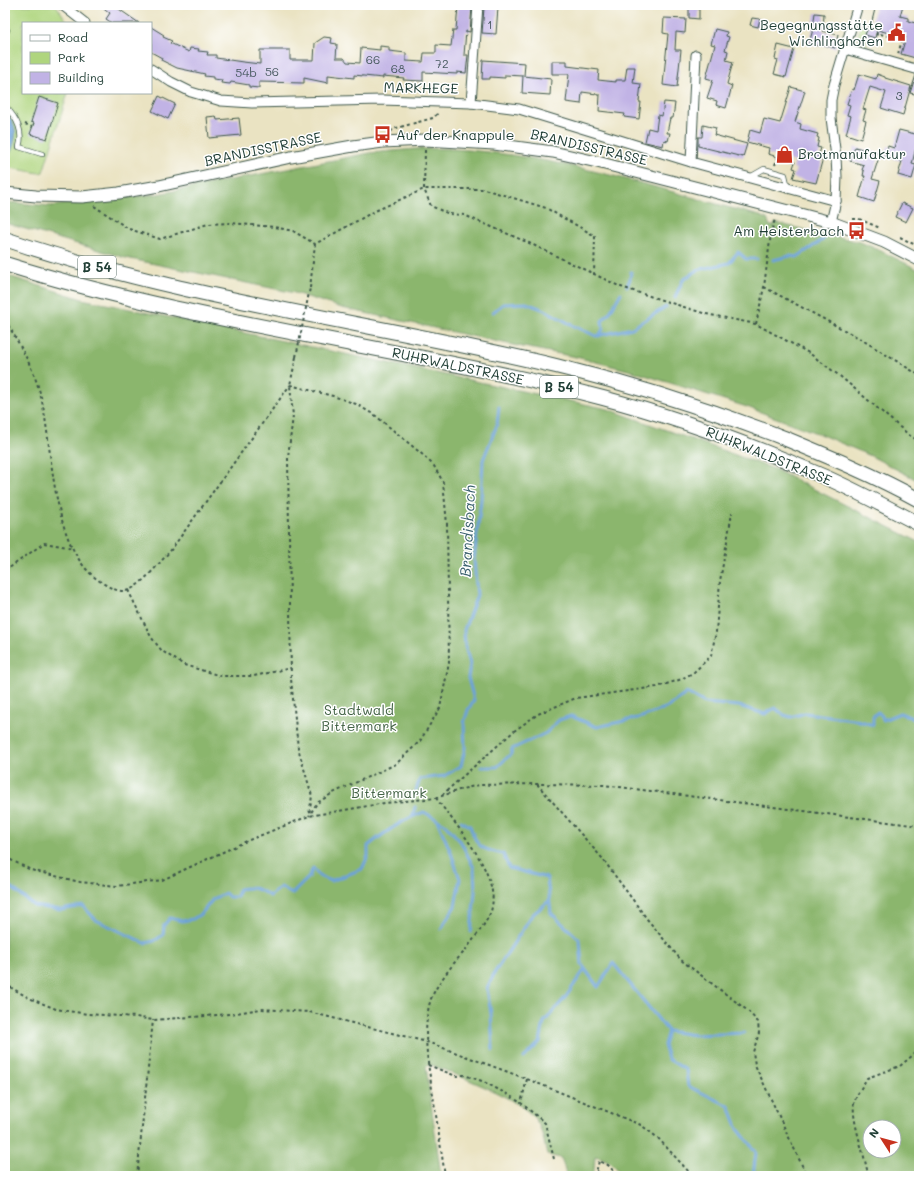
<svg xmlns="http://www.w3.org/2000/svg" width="924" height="1181" viewBox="0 0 924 1181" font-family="Mali,sans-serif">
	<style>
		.green { fill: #afd57e; stroke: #678959 }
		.forest { fill: #8bb66d; stroke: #557a50; fill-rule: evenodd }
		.water { fill: #6ca2da; stroke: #467087 }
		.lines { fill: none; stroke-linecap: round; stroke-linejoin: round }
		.stream { stroke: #6ca2da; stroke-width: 3 }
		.building { fill: #c1b3e5 }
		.service-casing { stroke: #3d5649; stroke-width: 6 }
		.minor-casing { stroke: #3d5649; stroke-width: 11 }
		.tertiary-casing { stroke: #3d5649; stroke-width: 13 }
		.trunk-casing { stroke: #3d5649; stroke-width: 16 }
		.path { stroke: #3d5649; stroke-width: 2; stroke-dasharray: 3 3; stroke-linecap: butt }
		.service { stroke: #fff; stroke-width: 4.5 }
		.minor { stroke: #fff; stroke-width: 9 }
		.tertiary { stroke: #fff; stroke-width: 11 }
		.trunk { stroke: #fff; stroke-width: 14 }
		.path-bridge { stroke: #3d5649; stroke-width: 2; stroke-dasharray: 3 3; stroke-linecap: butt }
		.labels { text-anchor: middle; stroke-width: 3; stroke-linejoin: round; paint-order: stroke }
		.number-label { font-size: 12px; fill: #485a60 }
		.shield { fill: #fff; stroke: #627771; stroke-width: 1 }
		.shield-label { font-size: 13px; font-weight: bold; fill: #1f3d34 }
		.poi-label { font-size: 14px; fill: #1f3d34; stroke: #fff; text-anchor: end }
		.street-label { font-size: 14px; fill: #1f3d34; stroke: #fff }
		.park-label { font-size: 14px; fill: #436346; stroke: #fff }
		.water-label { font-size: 15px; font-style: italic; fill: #3a606e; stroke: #fff }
	</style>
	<rect width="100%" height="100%" fill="#fff"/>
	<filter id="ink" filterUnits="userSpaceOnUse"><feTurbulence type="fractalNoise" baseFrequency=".025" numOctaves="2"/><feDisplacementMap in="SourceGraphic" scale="8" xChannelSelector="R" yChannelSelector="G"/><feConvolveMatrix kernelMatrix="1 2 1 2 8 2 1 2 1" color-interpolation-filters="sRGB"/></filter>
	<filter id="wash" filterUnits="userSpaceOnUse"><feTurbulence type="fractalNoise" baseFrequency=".012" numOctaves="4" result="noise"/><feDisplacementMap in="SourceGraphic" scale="16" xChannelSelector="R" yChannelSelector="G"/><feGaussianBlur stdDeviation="0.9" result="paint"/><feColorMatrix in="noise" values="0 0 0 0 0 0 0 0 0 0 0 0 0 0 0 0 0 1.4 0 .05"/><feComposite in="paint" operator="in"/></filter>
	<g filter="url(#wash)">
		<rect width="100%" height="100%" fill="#eae3c2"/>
		<g class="green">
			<polygon points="5,5 56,5 68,23 23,23 23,93 68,93 43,172 39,173 5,167"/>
			<path d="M862 22 869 24 865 35 871 37 865 43 868 45 866 47C855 39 858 33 862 22Z"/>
		</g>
		<g class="forest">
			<path d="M416 149C428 149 441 148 453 149 558 155 659 189 760 216L767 219 770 226H774L775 223 860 242 879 250 919 270V481L871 456 822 435 747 407 632 371 576 357 513 345 342 308 295 293 126 258 5 223V202L51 206 158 194 370 153Z"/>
			<path d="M5 275 82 299 608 409 774 469 919 542V1176H622C615 1165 608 1159 595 1156L594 1170 591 1176H567C564 1170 564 1164 561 1158L547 1155C544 1143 543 1130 536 1120 522 1099 456 1075 432 1065L426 1066 441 1176H5ZM870 1127H894V1151H870Z"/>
		</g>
		<path class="water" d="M6 112C10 117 14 123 15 129 17 139 12 153 5 160V113Z"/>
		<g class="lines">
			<g class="stream">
				<polyline points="773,260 790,256 797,257 824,239"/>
				<polyline points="627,286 630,279 631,272"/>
				<polyline points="675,297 683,280 697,270 729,263 738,252 746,259 757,259"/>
				<polyline points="493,312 503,304 526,303 545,310 572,325 596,336 632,328 666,307"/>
				<polyline points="599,336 603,329 602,321 610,312 621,293"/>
				<polyline points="481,767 497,767 511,754 512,749 546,733 559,720 571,716 597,727 642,717 668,707 687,693 705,703 739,706 765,714 775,708 784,715 791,717 805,713 853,719 873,725 873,716 878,712 882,716 883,720 900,713 914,719 919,720"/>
				<polyline points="416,790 420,779 444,776 461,766 465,748 464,723 468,710 474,700 468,678 470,664 465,646 464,630 477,595 474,560 481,500 483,460 497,425 499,407"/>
				<polyline points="413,815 415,807"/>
				<polyline points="437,820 450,850 460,879 455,906 441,929"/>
				<path d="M461 821 470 826C477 848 481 849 503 854L509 868 547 878 551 913 580 940 582 965 598 987 613 963 668 1031 664 1045 668 1059 686 1070 688 1086 729 1106 738 1129 756 1152 753 1176"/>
				<path d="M5 882 34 906 61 910 83 906 96 920 145 943 154 941 163 935 164 925 170 918 182 921 193 919 202 913 213 899 225 893 229 897H237L239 889C254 886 258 889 270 896L281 887 292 894 309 877 313 868 319 876 331 881 362 869 368 856V846C385 832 403 819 424 812L445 824 461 842 474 868 475 891 471 932"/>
				<polyline points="668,1031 694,1035 744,1033"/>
				<polyline points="493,1050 491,1014 487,988 495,972 532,915 549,901"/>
				<polyline points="524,1058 540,1042 544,1022 565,998 585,969"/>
			</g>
		</g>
		<g id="blocks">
			<g class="building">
				<polygon points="100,5 113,5 139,23 112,23 106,19 110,13"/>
				<polygon points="459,5 468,5 468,7 472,7 470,32 466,31 464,55 468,55 466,73 457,72 457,74 423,72 423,81 403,80 404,78 383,76 383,78 354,75 354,78 328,75 328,83 304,78 304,83 259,82 259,88 249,87 249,85 231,82 230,84 221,83 222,80 213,79 213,77 204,76 205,74 177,68 161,60 162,58 151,52 151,27 164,35 163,37 172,41 170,43 189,52 190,48 199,49 198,51 208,52 207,55 216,55 216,58 243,62 260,64 260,50 290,50 290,60 314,60 315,43 324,37 332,38 331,43 337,44 336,58 344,58 347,62 360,63 361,48 380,50 380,46 389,47 389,51 406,53 406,61 423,62 424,53 436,53 436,45 451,46 453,30 456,30 458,6"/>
				<polygon points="876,5 903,5 900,16 908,18 908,21 919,24 919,59 901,54 906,37 877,30 875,38 865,35 869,24 871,25"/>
				<polygon points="486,6 498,7 496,34 482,33 484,8 486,8"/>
				<polygon points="689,8 699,8 699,19 689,18"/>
				<polygon points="815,13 824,14 823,31 838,35 835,48 820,44 819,46 809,43 812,33"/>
				<polygon points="664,18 686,19 685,33 676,32 675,50 681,50 677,87 663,85 668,34 663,33"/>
				<polygon points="752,18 760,19 758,27 750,25"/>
				<polygon points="715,29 727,32 726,36 729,37 725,50 728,51 726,60 733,62 727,84 732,86 726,108 716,105 717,101 707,98 713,80 706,78 715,45 711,44"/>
				<polygon points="778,45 794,49 786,77 774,74 778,60 775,59"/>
				<polygon points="483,60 525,63 524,76 551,79 550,95 522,93 523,76 505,75 505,78 490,77 490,79 482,79"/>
				<polygon points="552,61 567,61 567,66 599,70 598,80 616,82 616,80 625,80 627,67 635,67 633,83 641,84 639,102 641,102 639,119 624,117 625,114 599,111 600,95 597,95 597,94 582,92 581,104 566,102 569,74 552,74"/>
				<polygon points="859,74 876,79 877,74 885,77 885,78 911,86 903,115 881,108 886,92 870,87 863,109 866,110 863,120 866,121 861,139 846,134 851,116 847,115 850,105 847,104 852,89 854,90"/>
				<polygon points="916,75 919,76 919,95 910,93"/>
				<polygon points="791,87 805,91 795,122 801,124 800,129 818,134 817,137 819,138 817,147 821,148 818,157 823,158 816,183 793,178 796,169 793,168 795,162 768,154 769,148 747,142 750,130 760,133 764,119 780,123"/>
				<polygon points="159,96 175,104 168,119 152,111"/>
				<polygon points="39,97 58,103 47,139 30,134 34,123 31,122"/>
				<polygon points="664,102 675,103 673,118 670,118 667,133 670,133 668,141 664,140 663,146 645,142 648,128 656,130 658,115 662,116"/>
				<polygon points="216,116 217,120 239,118 241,135 209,138 207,117"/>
				<polygon points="703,125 716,128 714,135 747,144 743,157 698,146 698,137 702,137"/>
				<polygon points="899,130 919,135 912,164 916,165 912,179 898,175 902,161 885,156 888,146 894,148"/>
				<polygon points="855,147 880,154 872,179 880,181 874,202 859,197 865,176 863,176 864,171 862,170 864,165 850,161"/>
				<polygon points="902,203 913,208 906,222 895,217"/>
			</g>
		</g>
	</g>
	<g filter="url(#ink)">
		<use href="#blocks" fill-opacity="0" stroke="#3d5649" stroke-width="1"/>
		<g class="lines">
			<defs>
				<g id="service">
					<polyline points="5,33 7,30"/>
					<path d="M5 106C16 117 24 131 19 147L42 154"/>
					<polyline points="750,177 764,169 785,175 788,188"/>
				</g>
				<g id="minor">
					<polyline points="62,5 85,23"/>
					<polyline points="845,49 919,70"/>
					<polyline points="151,69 171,82 191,92 221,101 252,103 382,100 440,102 471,103 519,109 691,162 836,201"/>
					<polyline points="471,103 478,5"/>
					<polyline points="691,162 696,55"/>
					<polyline points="831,222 836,201 837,177 836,157 831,118 831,100 834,85 858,5"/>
				</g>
				<polyline id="tertiary" points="5,193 36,196 82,197 119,193 159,186 291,157 353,146 383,142 425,140 494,144 553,152 597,162 831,222 884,242 919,260"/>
				<g id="trunk">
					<path d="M5 239C184 300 373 322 556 366 634 385 709 409 784 438 830 457 876 476 919 500"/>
					<path d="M5 264C200 325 406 347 603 398 679 418 754 446 825 477 857 491 888 508 919 524"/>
				</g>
			</defs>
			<use href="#service" class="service-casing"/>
			<use href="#minor" class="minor-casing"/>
			<use href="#tertiary" class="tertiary-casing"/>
			<use href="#trunk" class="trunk-casing"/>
			<g class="path">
				<polyline points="907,5 919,8"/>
				<polyline points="870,45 876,39 877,33 903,40"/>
				<polyline points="898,54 903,37"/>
				<polyline points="25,124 32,127"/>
				<polyline points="391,132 393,129 433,118 437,114 437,111"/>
				<polyline points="425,150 424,189 431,206 449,214 464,215 529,243 621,287 706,314 756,324 809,353 841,377 909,435 919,441"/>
				<polyline points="775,165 778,157"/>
				<polyline points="94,206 129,229 160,239 208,224 230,223 274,227 293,231 315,244"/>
				<polyline points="853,219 859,219 880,228"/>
				<polyline points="900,237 919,247"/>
				<polyline points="764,287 859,338 919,375"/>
				<polyline points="310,288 315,244 375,211 424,189 484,189 546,208 595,236 594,275"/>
				<path d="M5 320C19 343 33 367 40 393 55 449 48 554 106 585 113 589 121 593 129 590 143 584 161 561 171 550L290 385"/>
				<polyline points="756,324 764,287 771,233 775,219"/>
				<polyline points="296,357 290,385 293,416 288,457 291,679 298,748 312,796 309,815"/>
				<polyline points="290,385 333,396 356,404 376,416 423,455 434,466 443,482 447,524 449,663 440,708 420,741 396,764 333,793 317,803 309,816"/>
				<polyline points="5,571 44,543 73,548"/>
				<polyline points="128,590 151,637 162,651 184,665 221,676 254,676 291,668"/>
				<polyline points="537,784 602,858 647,919 681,960 748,1011 758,1022 759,1033 753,1052 755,1065 807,1176"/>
				<polyline points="442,795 514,731 538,714 576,698 657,687 679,680 693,673 711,656 716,632 720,581 732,513"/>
				<path d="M436 798C456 826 502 875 491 911 487 923 471 942 464 952 454 962 433 989 430 1002 422 1032 428 1065 433 1095 437 1122 441 1149 445 1176"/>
				<polyline points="5,857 31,870 80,882 117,886 162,880 249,840 309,816 385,803 436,798 462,789 479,785 537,784 604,785 919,826"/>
				<polyline points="5,984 29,998 56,1009 87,1014 136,1017 153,1020 230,1014 261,1009 309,1012 427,1042 527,1079 641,1125 658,1138 689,1172 690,1176"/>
				<polyline points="428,1065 456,1076 464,1075 482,1081 507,1094 521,1103"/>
				<polyline points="527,1079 521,1103 545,1123 554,1159"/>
				<polyline points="596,1171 606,1176"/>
				<polyline points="137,1176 153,1020"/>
				<polyline points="595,1176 599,1161 608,1165 618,1176"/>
				<path d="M868 1176C866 1156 849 1117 855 1100 858 1093 863 1085 867 1078L900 1066 919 1050"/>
			</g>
			<use href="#service" class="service"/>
			<use href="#minor" class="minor"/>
			<use href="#tertiary" class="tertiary"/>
			<use href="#trunk" class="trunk"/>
			<polyline class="path-bridge" points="296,357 310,288"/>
		</g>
	</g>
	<defs>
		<symbol id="civic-bare" viewBox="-9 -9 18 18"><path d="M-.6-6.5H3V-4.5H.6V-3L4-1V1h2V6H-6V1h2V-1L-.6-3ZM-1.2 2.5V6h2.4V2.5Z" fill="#c8321e" stroke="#fff" stroke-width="2.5" paint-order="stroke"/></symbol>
		<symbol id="bus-bare" viewBox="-9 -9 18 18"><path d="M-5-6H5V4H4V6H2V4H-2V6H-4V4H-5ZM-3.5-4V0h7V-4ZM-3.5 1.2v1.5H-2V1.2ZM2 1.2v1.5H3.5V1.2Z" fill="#c8321e" stroke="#fff" stroke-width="2.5" paint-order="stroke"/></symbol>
		<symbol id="shop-bare" viewBox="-9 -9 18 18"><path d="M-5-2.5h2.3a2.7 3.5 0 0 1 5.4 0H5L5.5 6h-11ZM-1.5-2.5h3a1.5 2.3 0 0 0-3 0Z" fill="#c8321e" stroke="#fff" stroke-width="2.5" paint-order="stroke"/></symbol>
	</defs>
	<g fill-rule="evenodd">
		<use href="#civic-bare" x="884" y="20" width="25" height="25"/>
		<use href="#bus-bare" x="370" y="122" width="25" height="25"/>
		<use href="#shop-bare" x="772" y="142" width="25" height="25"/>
		<use href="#bus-bare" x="844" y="218" width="25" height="25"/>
	</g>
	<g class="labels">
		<g class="number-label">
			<text x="490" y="29">1</text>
			<text x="373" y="64">66</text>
			<text x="442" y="68">72</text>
			<text x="398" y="73">68</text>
			<text x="272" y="76">56</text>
			<text x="246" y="77">54b</text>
			<text x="899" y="100">3</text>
		</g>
		<g class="shield">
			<rect x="78" y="256" width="38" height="22" rx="3"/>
			<rect x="540" y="376" width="38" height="22" rx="3"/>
		</g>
		<g class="shield-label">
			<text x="97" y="272">B 54</text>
			<text x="559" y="392">B 54</text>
		</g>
		<g class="poi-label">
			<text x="883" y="30">Begegnungsstätte<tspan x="883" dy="16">Wichlinghofen</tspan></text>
			<text x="396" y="140" text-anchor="start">Auf der Knappule</text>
			<text x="798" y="159" text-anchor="start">Brotmanufaktur</text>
			<text x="844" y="236">Am Heisterbach</text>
		</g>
		<g class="street-label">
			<text transform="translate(421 88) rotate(1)" y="5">MARKHEGE</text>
			<text transform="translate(589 147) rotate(13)" y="5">BRANDISSTRASSE</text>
			<text transform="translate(263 149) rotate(-12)" y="5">BRANDISSTRASSE</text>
			<text transform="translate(458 366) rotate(12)" y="5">RUHRWALDSTRASSE</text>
			<text transform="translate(769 456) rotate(22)" y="5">RUHRWALDSTRASSE</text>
		</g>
		<g class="park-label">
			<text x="359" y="715">Stadtwald<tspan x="359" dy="16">Bittermark</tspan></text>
			<text x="389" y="798">Bittermark</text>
		</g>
		<g class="water-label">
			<text transform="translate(468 531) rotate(-87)" y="5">Brandisbach</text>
		</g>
	</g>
	<rect width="924" height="1181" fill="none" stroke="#fff" stroke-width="20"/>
	<rect x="22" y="22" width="130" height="72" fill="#ffffff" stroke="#a5b1ae"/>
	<rect x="30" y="35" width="20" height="6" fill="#ffffff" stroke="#a5b1ae"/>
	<text x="58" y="42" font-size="12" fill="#1f3d34">Road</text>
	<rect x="30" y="52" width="20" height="12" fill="#afd57e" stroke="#a5b1ae"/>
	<text x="58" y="62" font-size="12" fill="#1f3d34">Park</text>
	<rect x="30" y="72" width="20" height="12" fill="#c1b3e5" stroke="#a5b1ae"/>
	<text x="58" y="82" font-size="12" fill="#1f3d34">Building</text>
	<g transform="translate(882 1139) rotate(306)"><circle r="19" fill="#ffffff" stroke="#a5b1ae"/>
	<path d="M0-3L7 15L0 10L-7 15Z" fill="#c8321e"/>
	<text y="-6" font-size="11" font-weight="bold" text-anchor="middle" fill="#1f3d34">N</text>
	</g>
</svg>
